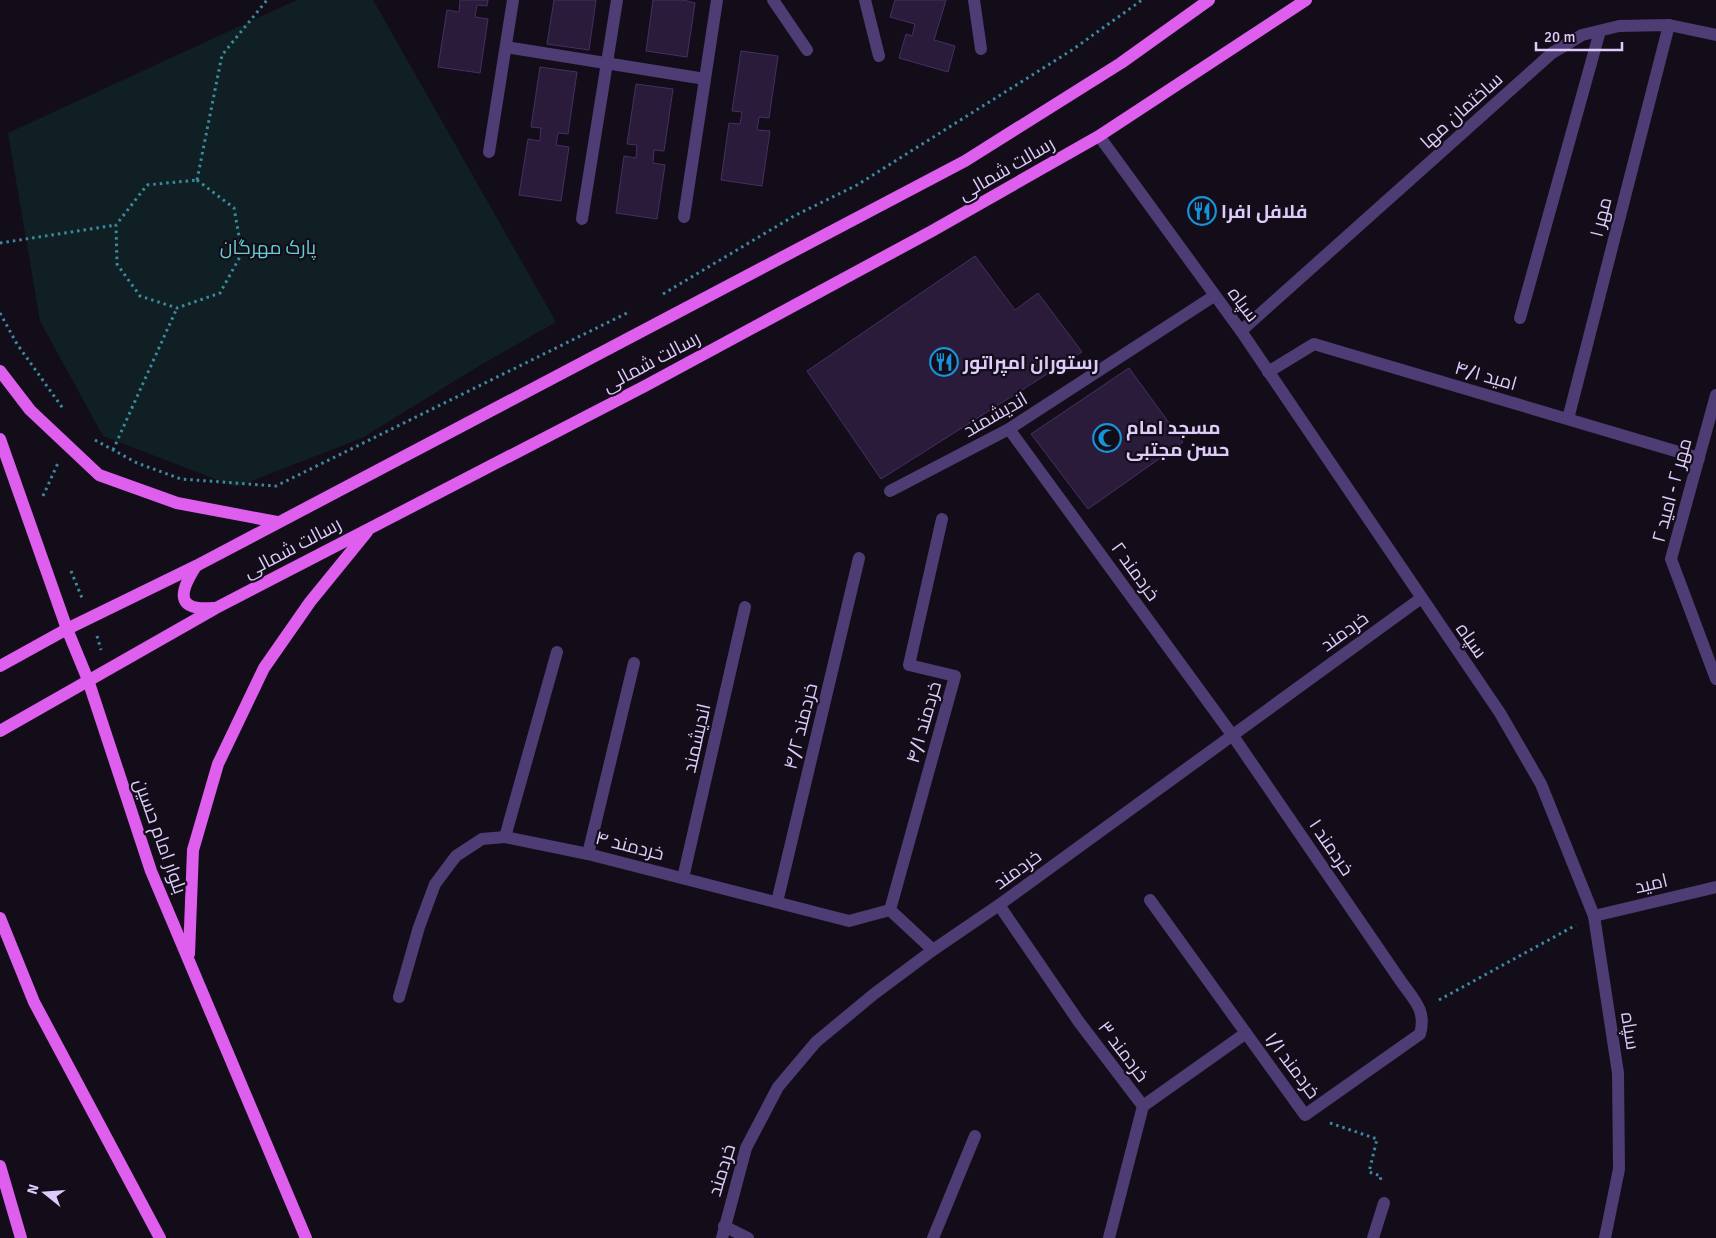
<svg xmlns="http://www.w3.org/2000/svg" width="1716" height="1238" viewBox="0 0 1716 1238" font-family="Signika,Cairo,sans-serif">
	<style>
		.green { fill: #101f23 }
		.building { fill: #291b39; stroke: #472f63 }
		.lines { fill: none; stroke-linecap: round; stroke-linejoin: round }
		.path { stroke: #398ba0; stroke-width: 3; stroke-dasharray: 2.5 4; stroke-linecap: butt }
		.minor { stroke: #4e3c74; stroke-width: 12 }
		.major { stroke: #de5eee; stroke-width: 12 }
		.labels { text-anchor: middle; stroke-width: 4.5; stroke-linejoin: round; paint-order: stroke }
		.street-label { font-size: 19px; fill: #ddcbf9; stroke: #130d1a }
		.poi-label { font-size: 19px; font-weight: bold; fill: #ddcbf9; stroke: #130d1a; text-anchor: start }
		.park-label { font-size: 19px; fill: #61ced0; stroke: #130d1a }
	</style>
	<rect width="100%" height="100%" fill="#130d1a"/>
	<polygon class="green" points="297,0 373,0 556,322 479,366 362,438 236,487 103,436 40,321 8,133"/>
	<g class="building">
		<polygon points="460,0 488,0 487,6 477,5 475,17 488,19 480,73 438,67 447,10 459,12"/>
		<polygon points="554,0 596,0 589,50 547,44"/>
		<polygon points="653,0 683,0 695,3 687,57 646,51"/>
		<polygon points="895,0 946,0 934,40 955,46 948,72 899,58 906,34 912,36 915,24 890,17"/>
		<polygon points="741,51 778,56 769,118 759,117 757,130 770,131 762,186 721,180 729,123 740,124 742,112 732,111"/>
		<polygon points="540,67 577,72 568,134 558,133 556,145 569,147 561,201 519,195 528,139 540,141 541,128 531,127"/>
		<polygon points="636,84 673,89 664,151 654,150 653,163 665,165 657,219 616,213 624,156 636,158 637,145 627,144"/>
		<polygon points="975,256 1015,310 1038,293 1082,352 881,479 807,371"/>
		<polygon points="1129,368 1183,442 1088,509 1031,434"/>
	</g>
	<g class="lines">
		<g class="path">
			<polygon points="197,180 234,208 242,253 220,293 177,308 140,296 117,264 116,225 147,185"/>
			<polyline points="197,180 222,55 267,0"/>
			<polyline points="0,243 116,225"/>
			<polyline points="663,294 794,216 857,185 1072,50 1142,0"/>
			<polyline points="0,313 17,344 64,410"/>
			<polyline points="95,440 137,463 181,479 276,486 627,313"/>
			<polyline points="113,450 177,308"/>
			<polyline points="43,496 58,463"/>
			<polyline points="71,571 82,598"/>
			<polyline points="97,636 101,650"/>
			<polyline points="1439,1000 1576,925"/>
			<polyline points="1330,1123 1377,1139 1369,1172 1381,1176 1380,1182"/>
		</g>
		<g class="minor">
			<polyline points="773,0 807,50"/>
			<polyline points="865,0 879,56"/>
			<polyline points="974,0 981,49"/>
			<polyline points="506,47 705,79"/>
			<polyline points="1099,136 1241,331 1500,713 1541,784 1594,916 1618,1073 1619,1169 1605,1238"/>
			<polyline points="489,152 513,0"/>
			<polyline points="684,217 717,0"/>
			<polyline points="582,219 617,0"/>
			<polyline points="1520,318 1600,31"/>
			<polyline points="1241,331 1552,53 1582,35 1619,26 1669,25 1716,35"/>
			<polyline points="1268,372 1314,344 1699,458"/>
			<polyline points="1716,395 1671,559 1716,679"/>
			<polyline points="1568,419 1669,25"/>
			<path d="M1009 429 1233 736 1400 980C1413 999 1427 1010 1420 1034L1305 1115 1150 900"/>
			<polyline points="890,491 1009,429 1214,296"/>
			<polyline points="505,837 557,652"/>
			<polyline points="588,854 634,663"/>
			<polyline points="683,878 745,607"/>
			<polyline points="777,902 859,558"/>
			<polyline points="999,905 1079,1022 1143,1106 1109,1238"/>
			<polyline points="890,910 955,676 909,665 942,519"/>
			<polyline points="1594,916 1716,887"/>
			<polyline points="399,997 419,927 435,884 456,856 482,839 505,837 588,854 849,921 890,910 933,950"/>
			<polyline points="1143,1106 1246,1033"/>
			<polyline points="724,1226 748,1238"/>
			<polyline points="722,1238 746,1148 778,1087 816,1042 874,994 933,950 999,905 1420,599"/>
			<polyline points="933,1238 975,1136"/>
			<polyline points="1373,1238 1384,1203"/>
		</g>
		<g class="major">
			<polyline points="0,371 30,410 99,475 177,503 277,522"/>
			<polyline points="0,439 67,629 88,680 151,871 306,1238"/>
			<path d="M196 566C180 591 174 611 213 608"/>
			<polyline points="0,666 67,629 196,566 965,161 1121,63 1209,0"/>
			<polyline points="0,731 216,608 645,386 932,231 1099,136 1306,0"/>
			<polyline points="0,918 34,1002 160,1238"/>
			<polyline points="189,954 193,850 218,764 264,668 310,602 367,532"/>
			<polyline points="0,1166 21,1238"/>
		</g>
	</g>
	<defs>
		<symbol id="restaurant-ring" viewBox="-11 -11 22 22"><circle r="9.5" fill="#130d1a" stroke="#1892d9" stroke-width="1.5"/><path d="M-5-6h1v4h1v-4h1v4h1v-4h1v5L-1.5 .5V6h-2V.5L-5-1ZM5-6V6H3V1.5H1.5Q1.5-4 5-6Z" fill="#1892d9"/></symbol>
		<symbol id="mosque-ring" viewBox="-11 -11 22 22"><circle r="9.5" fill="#130d1a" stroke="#1892d9" stroke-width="1.5"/><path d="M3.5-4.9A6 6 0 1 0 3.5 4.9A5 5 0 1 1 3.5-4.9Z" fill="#1892d9"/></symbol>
	</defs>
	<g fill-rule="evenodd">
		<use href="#restaurant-ring" x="1186" y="195" width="32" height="32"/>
		<use href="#restaurant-ring" x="928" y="346" width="32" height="32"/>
		<use href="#mosque-ring" x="1091" y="422" width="32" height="32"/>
	</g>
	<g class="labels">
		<g class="street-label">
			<text transform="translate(1461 110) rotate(-42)" y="7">ساختمان مها</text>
			<text transform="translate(1006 168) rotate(-30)" y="7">رسالت شمالی</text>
			<text transform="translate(1600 217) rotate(-76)" y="7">مهر ۱</text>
			<text transform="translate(1244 304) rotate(53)" y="7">سپاه</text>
			<text transform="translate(651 361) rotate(-28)" y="7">رسالت شمالی</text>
			<text transform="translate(1486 375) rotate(16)" y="7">امید ۴/۱</text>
			<text transform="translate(995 414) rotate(-30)" y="7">اندیشمند</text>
			<text transform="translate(1671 490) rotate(-75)" y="7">مهر ۲ - امید ۲</text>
			<text transform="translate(292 547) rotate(-28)" y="7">رسالت شمالی</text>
			<text transform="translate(1136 571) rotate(54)" y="7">خردمند ۲</text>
			<text transform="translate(1344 631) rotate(-36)" y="7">خردمند</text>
			<text transform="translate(1472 640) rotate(55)" y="7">سپاه</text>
			<text transform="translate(923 722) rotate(-74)" y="7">خردمند ۴/۱</text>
			<text transform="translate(800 726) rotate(-76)" y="7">خردمند ۴/۲</text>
			<text transform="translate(696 738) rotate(-77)" y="7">اندیشمند</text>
			<text transform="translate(161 836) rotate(70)" y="7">بلوار امام حسین</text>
			<text transform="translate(630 845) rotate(14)" y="7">خردمند ۴</text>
			<text transform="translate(1332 847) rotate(56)" y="7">خردمند ۱</text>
			<text transform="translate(1017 869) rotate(-36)" y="7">خردمند</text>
			<text transform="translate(1651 883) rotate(-13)" y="7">امید</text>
			<text transform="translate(1631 1031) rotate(81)" y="7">سپاه</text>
			<text transform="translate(1124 1051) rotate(53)" y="7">خردمند ۳</text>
			<text transform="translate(1293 1065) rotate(53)" y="7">خردمند ۱/۱</text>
			<text transform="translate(721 1170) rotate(-73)" y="7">خردمند</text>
		</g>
		<g class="poi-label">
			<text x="1221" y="218">فلافل افرا</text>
			<text x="963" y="369">رستوران امپراتور</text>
			<text x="1126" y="434">مسجد امام<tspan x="1126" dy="22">حسن مجتبی</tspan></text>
		</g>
		<g class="park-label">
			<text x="268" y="254">پارک مهرگان</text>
		</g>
	</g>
	<g transform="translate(45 1193) rotate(287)" stroke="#130d1a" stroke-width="4" paint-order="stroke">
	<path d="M0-4L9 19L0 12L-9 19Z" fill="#ddcbf9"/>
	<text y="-8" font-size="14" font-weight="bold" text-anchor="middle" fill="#ddcbf9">N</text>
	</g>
	<path d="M1536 42v8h86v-8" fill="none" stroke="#ddcbf9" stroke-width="2.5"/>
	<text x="1544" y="42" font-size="15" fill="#ddcbf9" stroke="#130d1a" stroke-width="4" paint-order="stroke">20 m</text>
</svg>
